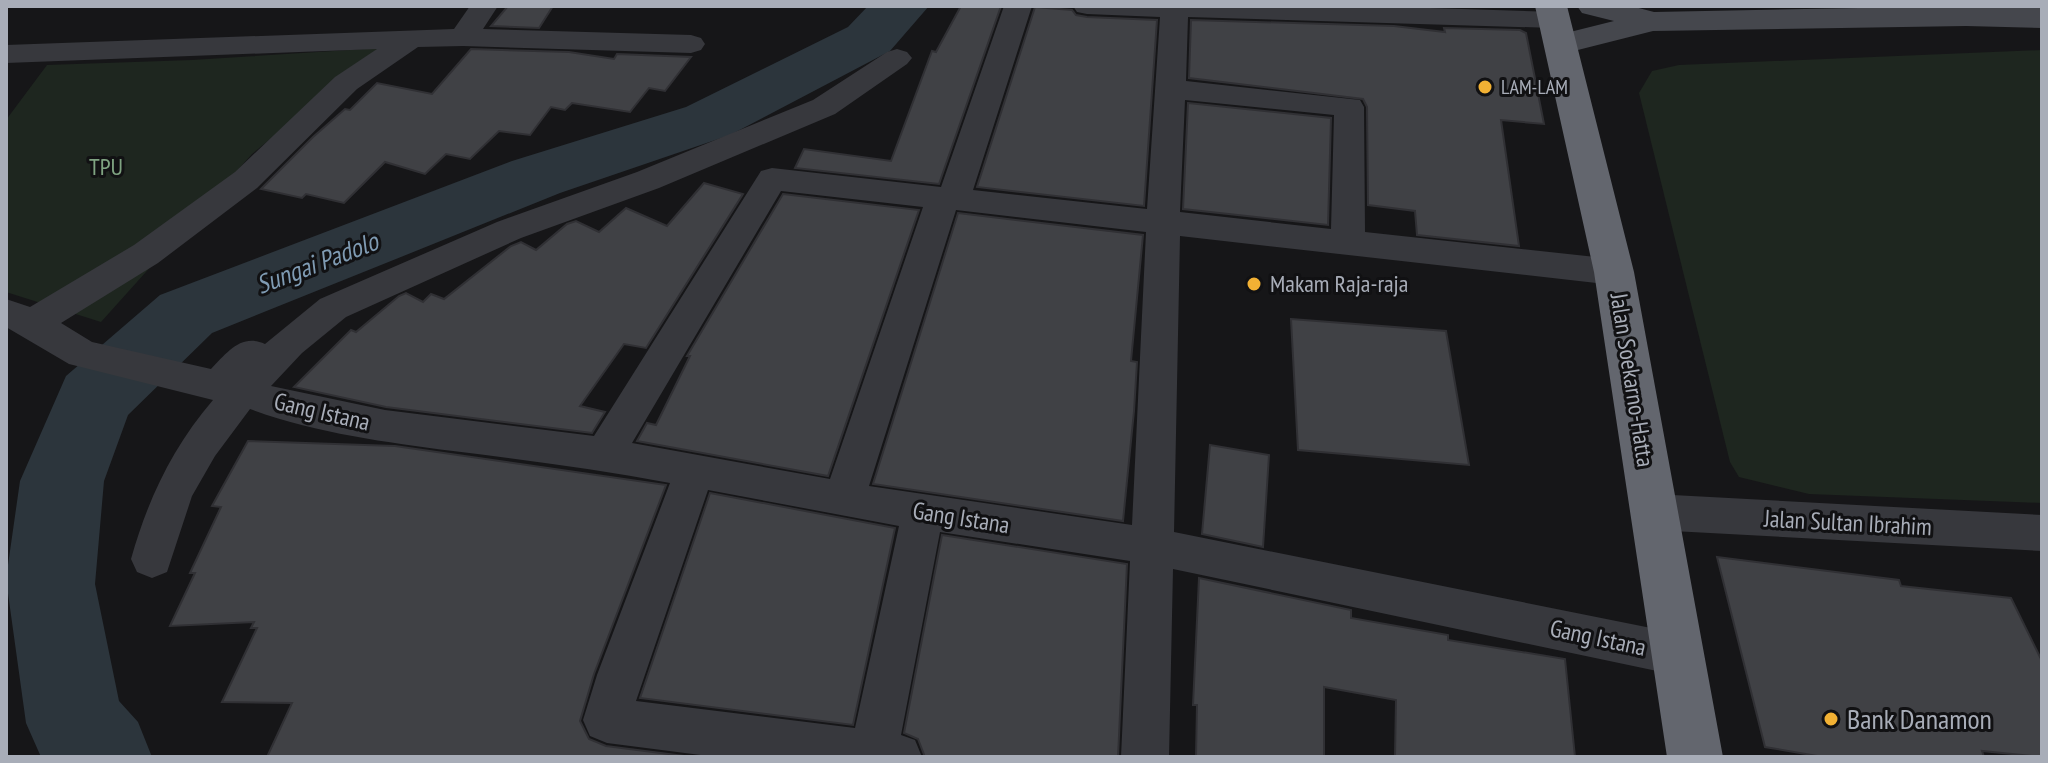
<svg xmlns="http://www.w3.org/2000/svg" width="2048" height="763" viewBox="0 0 2048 763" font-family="'PT Sans Narrow',sans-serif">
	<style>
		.green { fill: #1e261f }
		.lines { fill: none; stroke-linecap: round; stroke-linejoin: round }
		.river { fill: #2c353c; fill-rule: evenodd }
		.building { fill: #404145; stroke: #303034; stroke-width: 2 }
		.street { fill: #37383d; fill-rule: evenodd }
		.secondary { fill: #45474d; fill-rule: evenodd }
		.highway { fill: #63666e; fill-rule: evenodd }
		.poi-dot { fill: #f2b134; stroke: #111113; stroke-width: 3 }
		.labels { text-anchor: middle; stroke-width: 6; stroke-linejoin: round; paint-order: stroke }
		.far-poi-label { font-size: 20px; fill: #a8adb8; stroke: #111113; text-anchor: start }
		.park-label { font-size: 24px; fill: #7fa381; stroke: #111113 }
		.poi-label { font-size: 24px; fill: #a8adb8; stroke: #111113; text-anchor: start }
		.street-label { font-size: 24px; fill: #a8adb8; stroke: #111113 }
		.water-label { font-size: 26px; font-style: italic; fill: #7f9bb3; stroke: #111113 }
		.near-poi-label { font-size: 28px; fill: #a8adb8; stroke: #111113; text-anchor: start }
	</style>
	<rect width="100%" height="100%" fill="#161618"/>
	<g class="green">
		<polygon points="382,48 252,154 101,322 6,292 6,120 47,65 192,60"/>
		<polygon points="2042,50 2042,503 1809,494 1739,477 1730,462 1639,93 1652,71 1679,65"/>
	</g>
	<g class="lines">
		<polygon class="river" points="868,6 929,6 890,51 730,135 560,193 212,333 128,415 104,481 95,584 119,701 138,722 152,757 41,757 26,723 6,579 20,481 66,376 160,295 512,161 686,107 848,27"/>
	</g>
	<g class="building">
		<polygon points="508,6 553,6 539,28 491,26"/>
		<polygon points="961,6 1001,6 939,184 795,168 804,149 891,161 932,51 936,52"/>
		<polygon points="1035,7 1072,10 1076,15 1087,17 1157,20 1144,206 977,187"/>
		<polygon points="1191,20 1394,26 1445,32 1444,28 1520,30 1526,33 1544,124 1501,120 1519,246 1417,235 1415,211 1368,205 1367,107 1363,99 1189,78"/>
		<polygon points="471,49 569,52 614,59 617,54 691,57 665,91 649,88 630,112 572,103 565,110 551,107 530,135 499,131 470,159 446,154 425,174 385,162 344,203 306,194 302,198 261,189 313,137 345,109 350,110 377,83 432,94"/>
		<polygon points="1188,103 1331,118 1328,225 1183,209"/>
		<polygon points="704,183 743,194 646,348 624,344 580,406 605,412 592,433 386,407 294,387 351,330 356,332 399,296 406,293 423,302 431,294 444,299 511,246 521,242 536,250 567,224 576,221 599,232 626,208 667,226"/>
		<polygon points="783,194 919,210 828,476 637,441 647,423 656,425 690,356 687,356"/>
		<polygon points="958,213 1143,235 1131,361 1137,362 1134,411 1123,521 873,484"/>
		<polygon points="1291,319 1446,331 1469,465 1298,450"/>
		<polygon points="248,441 395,446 666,485 594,674 580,721 589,739 606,746 692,757 267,757 292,703 222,702 257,628 251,628 254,622 170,626 195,573 190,573 221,507 212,506"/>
		<polygon points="1210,445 1269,455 1263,547 1202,534"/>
		<polygon points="710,493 895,528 853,725 640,698"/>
		<polygon points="942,535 1127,564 1118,757 925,757 918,739 904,733"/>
		<polygon points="1717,557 1899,580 1901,586 2011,598 2042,661 2042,757 1982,751 1984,757 1823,757 1765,747"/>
		<polygon points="1199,578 1351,610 1351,618 1448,635 1448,640 1565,659 1575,757 1395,757 1396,700 1324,687 1324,757 1196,757 1197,705 1193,705"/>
	</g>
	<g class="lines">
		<g class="street">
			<path d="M470 6H498L483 29 691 35 701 38 705 44 701 50 691 53 463 46 418 47 357 89 257 188 158 263 61 323 92 342 211 369C227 353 241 333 265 344L320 299 497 222 637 172 813 100 887 52 897 49 907 52 912 58 907 64 835 114 659 188 521 238 346 317 302 353 271 386 385 410 594 436 761 171 772 168 941 187 1004 6H1032L973 190 1147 209 1160 17 1087 14 1077 12 1073 6H1367L1554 12 1564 14 1568 20 1564 26 1554 28 1188 17 1186 81 1360 100 1364 107 1365 232 1614 259 1626 263 1632 272 1626 281 1614 285 1180 236 1174 532 1676 633 1692 639 1699 654 1692 669 1676 675 1173 569 1169 757H1121L1130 561 940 532 901 735 915 740 922 757H716L607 743 590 736 583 720 597 675 670 483C598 469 526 460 453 451 385 442 315 433 250 409L215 456 192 496 167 572 152 578 137 572 131 559C148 499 172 448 213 400L69 364 6 327V299L30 307 134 245 235 172 335 77 377 49 6 63V45L454 29ZM1185 100 1334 115 1331 229 1180 212ZM781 191 923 207 830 479 632 443ZM956 210 1146 232 1132 525 869 486ZM708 490 899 526 855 728 636 701Z"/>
			<polygon points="1654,494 2042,515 2042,551 1654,530 1639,524 1633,512 1639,500"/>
		</g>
		<polygon class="secondary" points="1577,6 1631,6 1654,12 1966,6 2042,8 2042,28 1966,26 1653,31 1562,54 1550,51 1545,44 1550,37 1614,21 1582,13"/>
		<polygon class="highway" points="1535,6 1567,6 1634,272 1723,757 1667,757 1594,272"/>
	</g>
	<g class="poi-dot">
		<circle cx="1485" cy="87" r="8"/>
		<circle cx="1254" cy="284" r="8"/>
		<circle cx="1831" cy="719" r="8"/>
	</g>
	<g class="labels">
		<g class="far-poi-label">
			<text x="1501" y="94">LAM-LAM</text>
		</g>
		<g class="park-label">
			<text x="106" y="175">TPU</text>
		</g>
		<g class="poi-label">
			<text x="1270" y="292">Makam Raja-raja</text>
		</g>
		<g class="street-label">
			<text transform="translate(1632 380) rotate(81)" y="8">Jalan Soekarno-Hatta</text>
			<text transform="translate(322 412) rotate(13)" y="8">Gang Istana</text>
			<text transform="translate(961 518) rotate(9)" y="8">Gang Istana</text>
			<text transform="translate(1848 523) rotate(3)" y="8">Jalan Sultan Ibrahim</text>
			<text transform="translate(1598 638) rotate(12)" y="8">Gang Istana</text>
		</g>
		<g class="water-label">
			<text transform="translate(317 263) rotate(-21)" y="9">Sungai Padolo</text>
		</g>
		<g class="near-poi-label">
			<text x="1847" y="729">Bank Danamon</text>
		</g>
	</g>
	<rect width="2048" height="763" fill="none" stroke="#a8adb8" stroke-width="16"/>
</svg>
